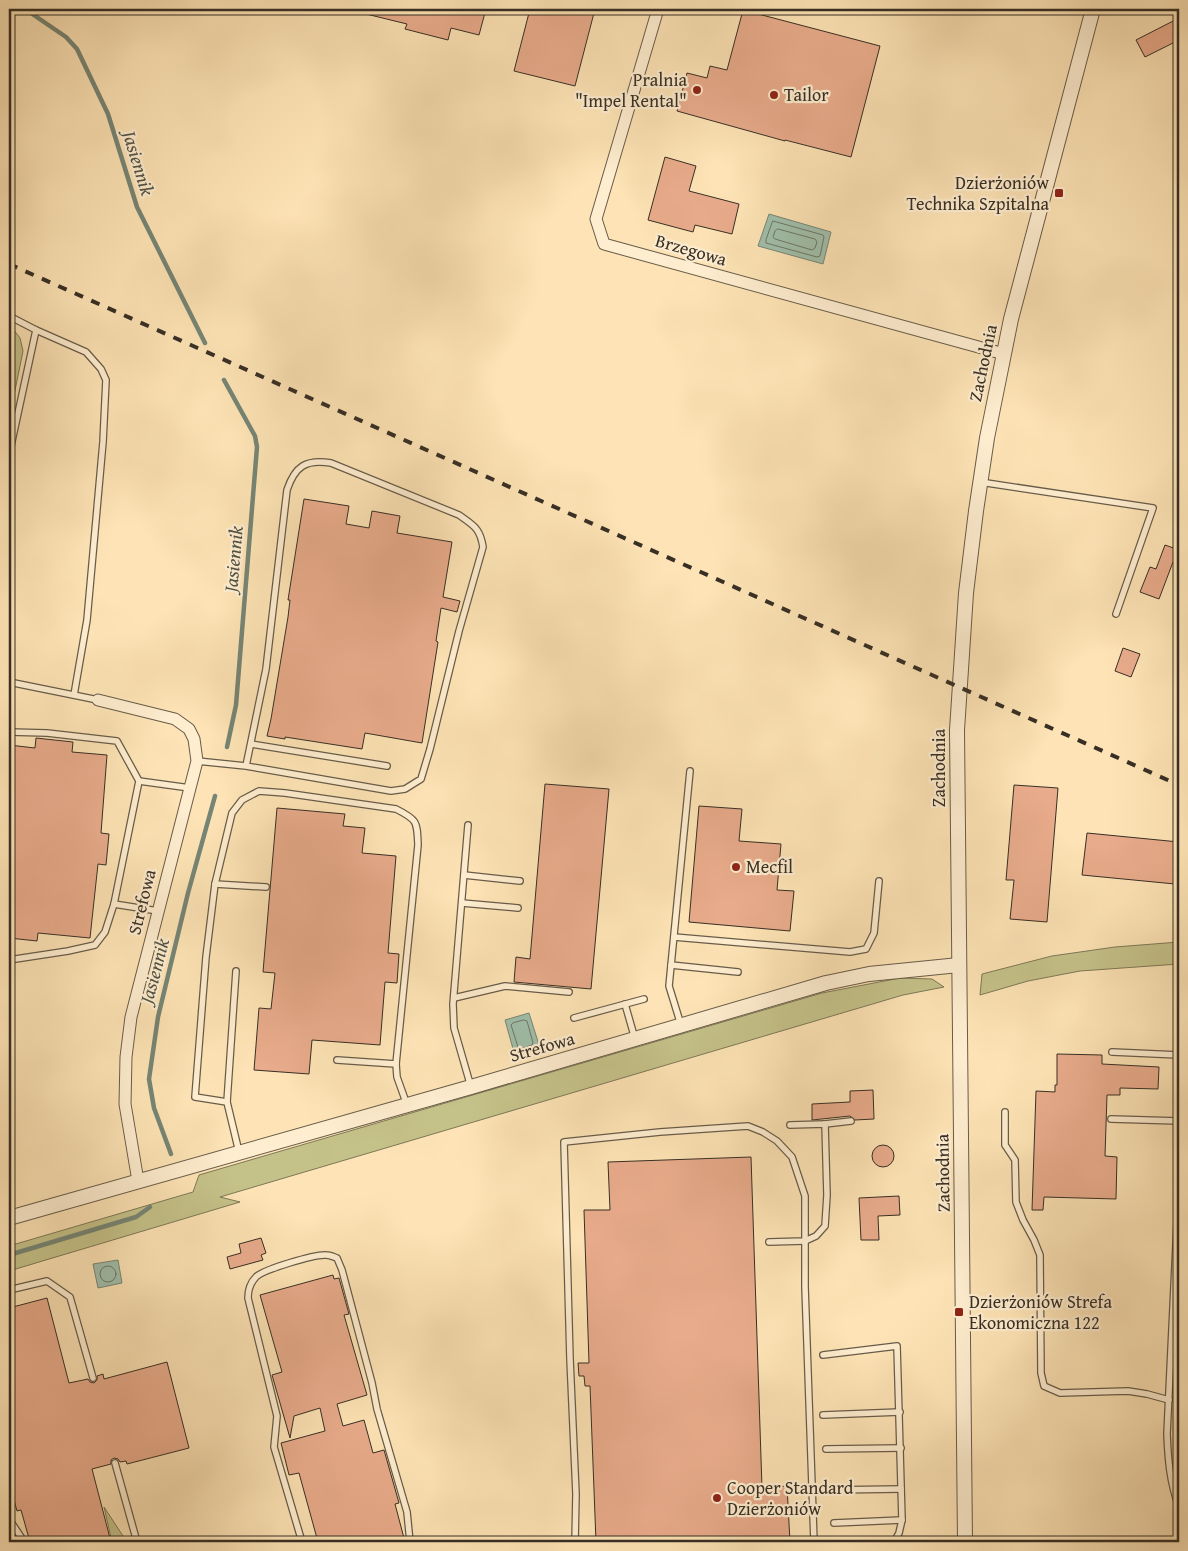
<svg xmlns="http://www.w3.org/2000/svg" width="1188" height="1551" viewBox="0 0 1188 1551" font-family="'Gentium Book Plus',serif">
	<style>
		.green { fill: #c5c289; stroke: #7e7857 }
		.water { fill: #a0beaa; stroke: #768575 }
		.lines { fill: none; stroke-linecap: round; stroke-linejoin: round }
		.shore { stroke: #6c7668; stroke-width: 1 }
		.stream { stroke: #768575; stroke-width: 4.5 }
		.building { fill: #e8ab8b; stroke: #372f25 }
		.service-casing { stroke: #685c49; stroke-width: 8 }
		.minor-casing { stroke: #685c49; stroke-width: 13 }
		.tertiary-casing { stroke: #685c49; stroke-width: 16 }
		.service { stroke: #feedcf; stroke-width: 5.5 }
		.minor { stroke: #feedcf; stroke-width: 11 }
		.tertiary { stroke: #feedcf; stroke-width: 14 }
		.rail { stroke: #372f25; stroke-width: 4; stroke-dasharray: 9 9; stroke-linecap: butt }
		.poi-dot { fill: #8f2418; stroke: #feedcf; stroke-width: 2 }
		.labels { text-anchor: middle; stroke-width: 4.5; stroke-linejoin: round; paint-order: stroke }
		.poi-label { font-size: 18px; fill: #372f25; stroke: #feedcf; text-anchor: start }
		.street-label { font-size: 18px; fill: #372f25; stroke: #feedcf }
		.water-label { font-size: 19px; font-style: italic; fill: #515346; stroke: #feedcf }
	</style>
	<rect width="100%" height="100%" fill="#fde3b5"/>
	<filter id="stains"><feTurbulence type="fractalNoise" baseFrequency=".004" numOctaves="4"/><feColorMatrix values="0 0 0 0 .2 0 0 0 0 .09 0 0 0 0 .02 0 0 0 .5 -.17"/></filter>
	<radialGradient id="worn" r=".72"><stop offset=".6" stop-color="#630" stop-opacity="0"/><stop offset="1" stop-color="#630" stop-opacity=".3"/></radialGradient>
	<g class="green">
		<polygon points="9,324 20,338 23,351 9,420"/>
		<polygon points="1179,942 1179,964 1080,971 1028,981 980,995 982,974 1052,956 1115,947"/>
		<polygon points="900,978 932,979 944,987 903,995 220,1197 240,1202 9,1271 9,1246 193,1192 199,1175 822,993"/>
		<polygon points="104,1507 127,1542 112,1542"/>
	</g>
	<g class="water">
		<polygon points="769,214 831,232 823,264 758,246"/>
		<polygon points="529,1013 540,1048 515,1056 505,1020"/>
		<polygon points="118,1260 122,1283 98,1288 93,1264"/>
	</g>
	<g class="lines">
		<g class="shore">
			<polygon points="773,221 823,235 824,237 820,256 817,257 766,243 766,240"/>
			<polygon points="778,229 815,239 817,242 815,248 812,250 775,239 773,237 775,231"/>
			<polygon points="524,1020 527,1021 533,1043 532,1045 520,1049 518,1047 511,1025 513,1023"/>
			<circle cx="108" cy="1274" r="8"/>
		</g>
		<g class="stream">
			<polyline points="25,9 66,37 77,49 108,114 137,207 205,343"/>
			<polyline points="224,380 255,436 257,447 236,705 227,747"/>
			<polyline points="171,1154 154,1108 149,1079 158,1017 188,893 215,796"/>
			<polyline points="9,1255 136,1217 150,1207"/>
		</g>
	</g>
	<g class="building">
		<polygon points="363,9 486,9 479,35 451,28 448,40 405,29 407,24 362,13"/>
		<polygon points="530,9 595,9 575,86 514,71"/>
		<polygon points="743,10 880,46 851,157 785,140 785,141 677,111 687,73 707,78 710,66 727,70"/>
		<polygon points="1179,18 1179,40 1145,57 1136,40"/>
		<polygon points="665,157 696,166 689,191 739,204 732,234 695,225 693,232 648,220"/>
		<polygon points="304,499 349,506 346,524 369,528 372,511 400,516 397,533 452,542 443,597 460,601 457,612 441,608 436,641 438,642 422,743 365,733 362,749 285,737 285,739 267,736 271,719 288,617 290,600 288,600"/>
		<polygon points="1165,545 1179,550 1179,565 1173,562 1159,599 1140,592 1150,567 1156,569"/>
		<polygon points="1123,648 1140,654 1131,677 1115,671"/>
		<polygon points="36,738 73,742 72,752 107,755 101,833 109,834 106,865 98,864 90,938 38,933 37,941 9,938 9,745 35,748"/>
		<polygon points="545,784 609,789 591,989 514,982 516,957 530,959"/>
		<polygon points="1014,785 1058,788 1047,922 1010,919 1014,880 1006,880"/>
		<polygon points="699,806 742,809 739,841 781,844 777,890 794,891 790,931 689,922"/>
		<polygon points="277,808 345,814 343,826 365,828 362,853 396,856 388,953 399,954 397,983 385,982 380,1045 312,1040 309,1074 254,1070 259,1008 271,1009 275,973 263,972"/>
		<polygon points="1087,833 1179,842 1175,884 1082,875"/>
		<polygon points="1057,1054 1102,1055 1102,1064 1159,1067 1158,1089 1120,1088 1120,1095 1107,1095 1105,1156 1117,1157 1116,1199 1044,1197 1043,1210 1032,1210 1036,1091 1055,1092 1055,1085 1057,1085"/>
		<polygon points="873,1090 874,1119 855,1120 850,1116 812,1120 812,1104 850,1102 850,1091"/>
		<circle cx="883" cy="1156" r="11"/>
		<polygon points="751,1157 762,1488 787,1486 790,1542 596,1542 590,1386 585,1386 584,1376 579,1376 578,1363 589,1363 584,1210 610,1210 608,1162"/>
		<polygon points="899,1196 900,1215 878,1216 879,1240 861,1240 859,1198"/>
		<polygon points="261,1238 266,1253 261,1255 263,1260 230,1269 227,1257 241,1253 239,1244"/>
		<polygon points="333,1275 334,1279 339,1278 349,1314 344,1315 367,1395 337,1404 343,1426 364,1420 373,1453 384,1450 399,1503 395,1504 405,1542 318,1542 299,1473 289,1475 281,1443 325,1431 320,1408 294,1416 290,1438 272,1375 282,1372 260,1295"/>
		<polygon points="47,1298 69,1383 88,1379 90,1382 94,1383 97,1380 97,1376 103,1374 104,1379 167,1362 189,1448 127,1464 126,1461 120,1462 118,1459 114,1458 111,1460 111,1464 92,1469 111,1542 30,1542 21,1510 17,1511 9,1482 9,1308"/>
	</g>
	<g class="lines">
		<defs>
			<g id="service">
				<polyline points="9,316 36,330 9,455"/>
				<polyline points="36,330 86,352 101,369 106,380 103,442 87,620 74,695"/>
				<polyline points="980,482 1153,508 1116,614"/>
				<polyline points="9,682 98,700"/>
				<polyline points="9,732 47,733 117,741 139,781 114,904 105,932 95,945 68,951 9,960"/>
				<polyline points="251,744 387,766"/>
				<path d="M197 761 246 766 391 791 405 789 421 779 430 749 459 631 483 547C480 528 474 526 459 515L331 463C306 459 295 466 287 490L266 669 246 766"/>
				<polyline points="139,781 190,788"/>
				<polyline points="468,825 453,1004 454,1028 471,1087"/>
				<polyline points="464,875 520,881"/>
				<polyline points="215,884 266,887"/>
				<polyline points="462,903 518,908"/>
				<polyline points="114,904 158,911"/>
				<polyline points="674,937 850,952 866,949 874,933 879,881"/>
				<polyline points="671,965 738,972"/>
				<polyline points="236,971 227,1102 239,1152"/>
				<polyline points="454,998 505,986 569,992"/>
				<polyline points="625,1004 635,1039"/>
				<polyline points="574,1018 644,999"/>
				<polyline points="681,1025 669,986 690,771"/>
				<polyline points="1112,1052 1179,1055"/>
				<polyline points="337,1060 396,1064"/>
				<path d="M227 1102 195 1097 206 957 215 884 232 813 242 800 259 791 285 793 396 809C418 820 417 822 418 845L396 1064 397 1077 407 1105"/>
				<polyline points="1005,1112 1005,1145 1015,1160 1016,1202 1023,1220 1034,1240 1040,1255 1041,1373 1044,1386 1060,1393 1128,1391 1147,1394 1169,1400"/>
				<polyline points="1111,1119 1179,1121"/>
				<polyline points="825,1124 851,1121"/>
				<path d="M1179 1181 1167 1434C1168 1460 1170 1483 1179 1507"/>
				<polyline points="769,1242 805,1241 816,1236 825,1226 827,1195 825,1124 790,1125"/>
				<polyline points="9,1290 47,1281 70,1297 93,1378"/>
				<polyline points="823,1355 897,1346 902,1520 899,1533 894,1542"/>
				<polyline points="823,1415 900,1412"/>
				<polyline points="826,1449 901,1448"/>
				<polyline points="115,1463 137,1542"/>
				<polyline points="829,1490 901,1489"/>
				<polyline points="9,1519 21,1537 23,1542"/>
				<polyline points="834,1523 902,1520"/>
				<path d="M302 1542 274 1447 277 1416 248 1298C248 1290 250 1283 256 1277 262 1270 315 1254 326 1255 330 1255 334 1257 337 1258L342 1270 372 1383 377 1409 407 1512 410 1542"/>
				<polyline points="575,1542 576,1494 570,1359 564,1142 660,1132 748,1126 763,1132 777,1141 792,1157 805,1196 805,1287 814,1542"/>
			</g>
			<g id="minor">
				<polyline points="658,9 596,219 604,244 1004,354"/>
				<polyline points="98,700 175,719 189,729 194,739 197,761 190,788 131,1017 126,1057 125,1104 138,1181"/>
			</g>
			<g id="tertiary">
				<polyline points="9,1218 471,1087 826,983 869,974 959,965"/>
				<polyline points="965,1542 957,730 966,593 976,511 987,438 1011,319 1093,9"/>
			</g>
		</defs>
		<use href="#service" class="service-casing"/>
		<use href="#minor" class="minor-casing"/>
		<use href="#tertiary" class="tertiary-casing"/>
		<use href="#service" class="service"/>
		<use href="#minor" class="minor"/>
		<use href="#tertiary" class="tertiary"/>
		<polyline class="rail" points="9,264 1179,785"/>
	</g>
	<g class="poi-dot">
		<circle cx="697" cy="90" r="5"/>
		<circle cx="774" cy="95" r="5"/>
		<rect x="1054" y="188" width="10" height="10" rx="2.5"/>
		<circle cx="736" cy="867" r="5"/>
		<rect x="954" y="1307" width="10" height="10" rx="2.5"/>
		<circle cx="717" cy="1498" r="5"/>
	</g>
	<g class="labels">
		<g class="poi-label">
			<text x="687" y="86" text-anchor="end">Pralnia<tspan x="687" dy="21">"Impel Rental"</tspan></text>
			<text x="784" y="101">Tailor</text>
			<text x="1049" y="189" text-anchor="end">Dzierżoniów<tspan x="1049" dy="21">Technika Szpitalna</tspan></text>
			<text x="746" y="873">Mecfil</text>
			<text x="969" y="1308">Dzierżoniów Strefa<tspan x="969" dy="21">Ekonomiczna 122</tspan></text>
			<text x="727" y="1494">Cooper Standard<tspan x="727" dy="21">Dzierżoniów</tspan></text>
		</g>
		<g class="street-label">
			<text transform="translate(691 250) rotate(16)" y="6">Brzegowa</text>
			<text transform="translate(983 363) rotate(-78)" y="6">Zachodnia</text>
			<text transform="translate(939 768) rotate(-90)" y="6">Zachodnia</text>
			<text transform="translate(142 902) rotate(-76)" y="6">Strefowa</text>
			<text transform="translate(542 1047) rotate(-16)" y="6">Strefowa</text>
			<text transform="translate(943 1173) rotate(-91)" y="6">Zachodnia</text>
		</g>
		<g class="water-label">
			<text transform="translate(139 163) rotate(73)" y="7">Jasiennik</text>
			<text transform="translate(233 559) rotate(-85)" y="7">Jasiennik</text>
			<text transform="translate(154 971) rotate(-75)" y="7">Jasiennik</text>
		</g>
	</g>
	<rect width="1188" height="1551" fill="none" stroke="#fde3b5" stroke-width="30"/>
	<rect x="10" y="10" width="1168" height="1531" fill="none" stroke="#372f25" stroke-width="2.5"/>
	<rect x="15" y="15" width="1158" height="1521" fill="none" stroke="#372f25"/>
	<rect width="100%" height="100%" filter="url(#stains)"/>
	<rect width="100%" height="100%" fill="url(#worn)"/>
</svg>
